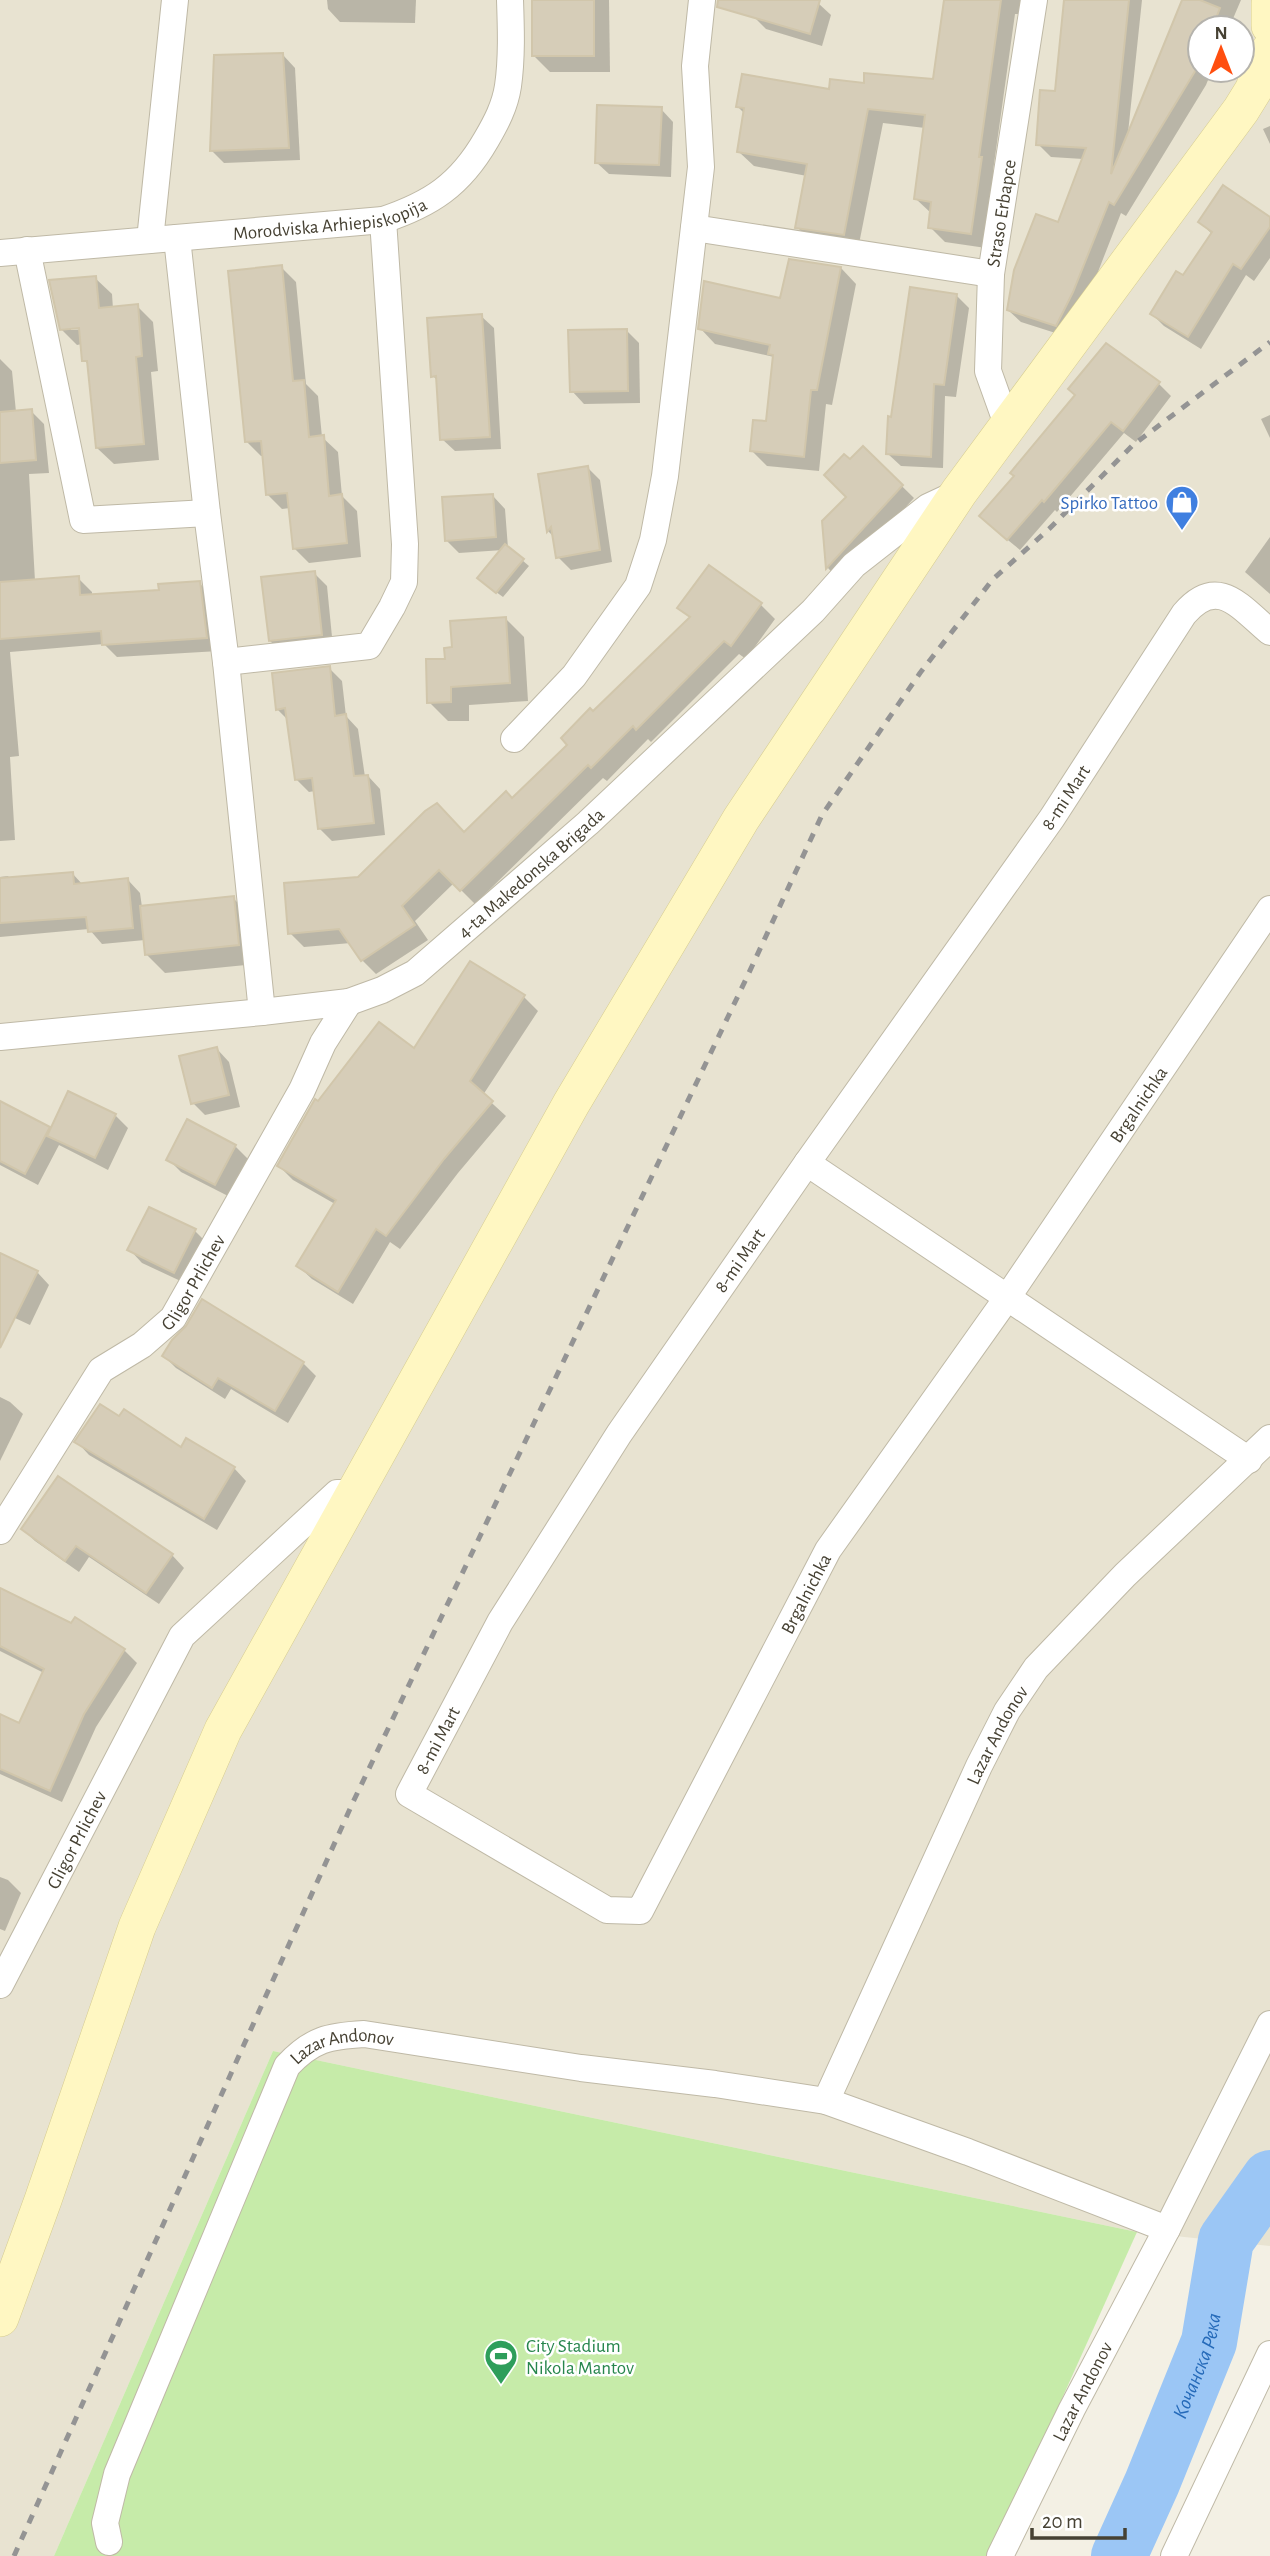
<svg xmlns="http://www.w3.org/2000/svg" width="1270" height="2556" viewBox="0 0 1270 2556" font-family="'Alegreya Sans',sans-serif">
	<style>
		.residential { fill: #e8e3d1; fill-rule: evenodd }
		.green { fill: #c6eba9 }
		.shadow { fill: #0003; fill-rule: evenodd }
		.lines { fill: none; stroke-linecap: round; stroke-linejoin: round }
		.river { stroke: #9bc6f5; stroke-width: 56 }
		.building { fill: #d6cdb8; stroke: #d1c6ab; stroke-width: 2 }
		.street-casing { stroke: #bfb9a6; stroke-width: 28 }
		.secondary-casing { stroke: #d6cc90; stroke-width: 38 }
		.street { stroke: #fff; stroke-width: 26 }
		.secondary { stroke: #fff7c2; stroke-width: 37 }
		.rail { stroke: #949494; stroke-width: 5; stroke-dasharray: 9 9; stroke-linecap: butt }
		.labels { text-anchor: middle; stroke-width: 5; stroke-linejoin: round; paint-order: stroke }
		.street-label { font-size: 19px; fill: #464133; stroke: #fff }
		.shop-label { font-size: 19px; fill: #366cbe; stroke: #fff; text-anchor: end }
		.leisure-label { font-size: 19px; fill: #27864d; stroke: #fff; text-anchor: start }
		.water-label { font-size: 21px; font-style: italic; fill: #256ab9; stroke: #fff }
	</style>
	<rect width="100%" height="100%" fill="#f3f0e4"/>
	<path class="residential" d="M0 0H1270V2246L1137 2232 273 2051 54 2556H0ZM1200 28H1242V70H1200Z"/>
	<polygon class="green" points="273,2051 1137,2232 991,2556 54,2556"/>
	<g class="shadow">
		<polygon points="327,0 416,0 415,23 340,22 328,9"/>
		<polygon points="533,0 609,0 610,72 550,72 534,56"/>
		<polygon points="758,0 809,0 818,3 831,15 822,46 766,29 754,17"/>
		<polygon points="946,0 1021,0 1019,14 1015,14 993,171 996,174 986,248 945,242 930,227 932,214 916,199 925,128 883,123 858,249 812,242 797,227 807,176 754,166 739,152 745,114 738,107 865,84 935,81"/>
		<polygon points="1065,0 1142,0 1128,133 1184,0 1241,0 1229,28 1200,28 1200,70 1212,70 1206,85 1126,216 1121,213 1085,305 1068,337 1021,322 1008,310 1059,224 1083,159 1051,157 1038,144 1056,93"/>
		<polygon points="283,55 295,68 300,160 224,163 212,151"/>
		<polygon points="661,109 673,122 671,177 609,174 596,162"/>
		<polygon points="1270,126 1270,144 1263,129"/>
		<polygon points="1270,219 1270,258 1254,281 1246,275 1201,349 1164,326 1152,314 1183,277 1212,234 1200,222"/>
		<polygon points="281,267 296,282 306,384 318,396 322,437 338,452 342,496 357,511 361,557 309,563 294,548 290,508 282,509 267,494 264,456 261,456 246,441"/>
		<polygon points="841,268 856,284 832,405 826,404 819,471 767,466 751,450 768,423 774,357 715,344 700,328 782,300"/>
		<path d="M95 278 112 294 113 309 137 306 153 322 158 371 151 372 159 460 114 464 97 448 90 366 84 360 82 344 77 345 61 329ZM71 327 88 329 71 330Z"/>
		<polygon points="956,295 969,308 956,397 945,396 943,468 901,466 888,454 893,418"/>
		<polygon points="481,316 494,328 501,449 455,451 442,439 438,381 433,376"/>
		<polygon points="626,330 639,343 640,403 584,404 572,391"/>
		<polygon points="1106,345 1159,384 1171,396 1136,442 1124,433 1057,512 1055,510 1020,550 993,528 1016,476 1077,395"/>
		<polygon points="0,359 12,371 16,412 31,411 44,424 49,473 29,474 35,581 78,578 92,592 92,596 161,592 199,583 213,596 219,651 117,657 104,644 10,652 19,756 10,757 15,840 0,841"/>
		<polygon points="1270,415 1270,438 1261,419"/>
		<polygon points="863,448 914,498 839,580 828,568 824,521 848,497 851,462"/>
		<polygon points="588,468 600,480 612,562 571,570 558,557 554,537 548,531 540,476"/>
		<polygon points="493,496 505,509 508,548 529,566 503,597 485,584 503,550 459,553 446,540"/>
		<polygon points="1270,537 1270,594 1245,572"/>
		<polygon points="314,573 327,586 333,647 283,653 270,641"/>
		<polygon points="761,605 775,619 746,659 739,654 651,742 648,739 607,781 603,778 475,904 454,883 415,921 428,940 376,974 362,960 351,943 304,947 290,933 359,878 464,834 513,801 570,745 593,713 691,619 680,608"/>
		<polygon points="505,618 524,637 528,701 469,705 469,721 448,721 429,702 447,661"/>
		<polygon points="329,668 342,681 346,716 358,729 365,777 368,776 380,789 385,835 332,841 319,828 315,791 309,792 296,779 288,720 277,709"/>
		<polygon points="72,873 83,885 128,880 140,893 142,907 233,898 252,917 257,964 165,973 146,954 145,940 102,944 89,929 0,937 0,877 8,876 10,879"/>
		<polygon points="524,997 538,1011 483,1095 506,1116 458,1173 400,1249 390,1242 353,1304 312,1279 298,1266 335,1204 293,1180 279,1166 319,1103 414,1051"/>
		<polygon points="217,1049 229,1062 240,1107 205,1115 193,1103"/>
		<polygon points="0,1109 52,1130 115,1115 128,1128 108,1170 59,1145 38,1185 0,1165"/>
		<polygon points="235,1146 248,1159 228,1196 181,1172 168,1159"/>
		<polygon points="195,1231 207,1243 187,1284 142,1263 130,1250"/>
		<polygon points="0,1255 37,1272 49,1285 30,1325 0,1311"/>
		<polygon points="164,1356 303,1363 316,1376 288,1423 231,1389 225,1399 176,1368"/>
		<polygon points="0,1397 10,1402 23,1414 0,1461"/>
		<polygon points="120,1418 182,1449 234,1468 246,1481 217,1530 89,1455 77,1442"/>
		<polygon points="23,1529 172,1555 184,1568 159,1604 89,1557 79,1572 35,1541"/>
		<polygon points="0,1600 71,1625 75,1620 124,1650 137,1663 96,1727 62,1802 0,1774 0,1716 20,1725 44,1673 0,1651"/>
		<polygon points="0,1877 8,1880 21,1893 5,1931 0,1929"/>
	</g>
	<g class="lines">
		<path class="river" id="s1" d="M1119 2556 1152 2483 1209 2342 1226 2240 1270 2178"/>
	</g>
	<g class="building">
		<rect x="532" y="0" width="62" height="56"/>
		<polygon points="718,0 820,0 810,34 717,7"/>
		<polygon points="944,0 1001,0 979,157 982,157 971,234 928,228 931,202 914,199 925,115 868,109 844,235 795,228 807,164 737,152 744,108 736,107 742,74 829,89 830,79 864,83 864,73 933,79"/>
		<polygon points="1064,0 1129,0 1111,174 1182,0 1200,0 1220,8 1212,28 1200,28 1200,63 1114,205 1109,202 1073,292 1056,326 1007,310 1014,270 1036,214 1058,222 1086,148 1036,145 1040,90 1055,91"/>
		<polygon points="283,53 289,148 210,151 214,55"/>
		<polygon points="597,105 662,107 659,165 595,163"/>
		<polygon points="1223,185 1270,217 1270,227 1241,269 1233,264 1188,337 1150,314 1176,271 1183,275 1212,232 1198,222"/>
		<polygon points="789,259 841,267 817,390 811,390 804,457 750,451 753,420 766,421 773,355 768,354 770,345 698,329 704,281 780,298"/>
		<polygon points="282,265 293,381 304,380 309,437 324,435 329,496 342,494 347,543 293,549 287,493 266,495 261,441 245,442 228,271"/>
		<polygon points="96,276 99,308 138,304 142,356 136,357 144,444 96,448 87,361 82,361 79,328 60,330 49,280"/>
		<polygon points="910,287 957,294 944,385 934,384 931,457 886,454 888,416 891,417"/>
		<polygon points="482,314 490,437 440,440 436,376 431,377 427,318"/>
		<polygon points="627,329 628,391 570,392 568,330"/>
		<polygon points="1106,343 1160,382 1123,431 1111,422 1044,502 1042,500 1007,540 979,516 1014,476 1010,473 1075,395 1068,389"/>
		<polygon points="32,409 36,460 0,463 0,412"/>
		<polygon points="863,446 903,485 826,569 822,521 846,497 824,475 844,454 850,459"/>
		<polygon points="588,466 600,550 556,558 551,527 547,532 538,474"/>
		<polygon points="493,494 496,537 445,541 442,497"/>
		<polygon points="505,544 524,559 496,593 477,578"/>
		<polygon points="709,565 762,603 731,646 724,641 636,730 633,726 591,768 588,765 460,891 439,870 402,906 415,925 361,961 339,929 288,934 284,883 358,877 425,811 437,803 464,832 506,791 512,798 567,745 561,738 590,708 593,711 690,617 677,608"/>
		<polygon points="315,571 322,635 269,641 261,577"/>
		<polygon points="79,576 80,595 159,590 158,584 200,581 207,638 102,645 101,631 0,639 0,582"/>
		<polygon points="506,617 510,683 451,687 451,702 427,703 426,659 445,659 444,648 452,647 450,621"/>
		<polygon points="330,666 335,716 346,714 354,776 368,775 374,823 318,829 312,778 295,780 285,708 276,710 272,673"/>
		<polygon points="73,872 74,884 128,878 133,928 88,932 86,917 0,923 0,878"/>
		<polygon points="234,896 239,945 145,955 140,906"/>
		<polygon points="470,961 525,995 470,1081 493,1101 444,1159 386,1236 376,1229 338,1292 296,1266 336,1200 277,1166 315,1099 318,1101 379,1022 414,1048"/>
		<polygon points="217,1047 229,1095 191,1104 179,1056"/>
		<polygon points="68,1091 116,1114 95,1158 47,1136"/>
		<polygon points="0,1101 50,1127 25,1174 0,1161"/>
		<polygon points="187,1119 236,1145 215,1185 166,1160"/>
		<polygon points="149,1207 196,1229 174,1273 127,1250"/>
		<polygon points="0,1253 38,1271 0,1348"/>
		<polygon points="202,1299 304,1362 275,1411 218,1378 212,1388 162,1356 172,1340 186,1326"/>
		<polygon points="100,1404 119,1416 124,1409 181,1447 186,1438 235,1467 204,1519 74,1442"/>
		<polygon points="58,1476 173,1554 146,1593 76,1546 65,1561 21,1529"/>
		<polygon points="0,1588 71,1623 75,1617 125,1649 84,1714 50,1791 0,1769 0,1714 19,1723 44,1669 0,1646"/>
	</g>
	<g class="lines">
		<defs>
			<g id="street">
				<polyline points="694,228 991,274"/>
				<polyline points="177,238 207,513 226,662 262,1012"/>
				<polyline points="150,240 175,0"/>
				<polyline points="27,250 83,520 207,513"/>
				<path id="s2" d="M0 253 383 220C431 204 460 185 486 140 496 123 505 106 508 86 512 58 511 28 510 0"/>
				<path id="s3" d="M1007 424 988 371 991 274 1034 0"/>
				<path id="s4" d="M1270 632C1241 608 1218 574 1184 614L1052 818 807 1163 619 1434 500 1622 409 1794 607 1910 640 1911 828 1550 1007 1298 1270 909"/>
				<polyline points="226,662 369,646 392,607 404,582 405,544 383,220"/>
				<polyline points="514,739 574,676 638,586 653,540 665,476 701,167 695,66 702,0"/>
				<path id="s5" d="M0 1037 262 1012 349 1002 382 990 415 973 588 823 813 611 854 565 928 507 958 493"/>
				<polyline points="807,1163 1249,1460"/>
				<path id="s6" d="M0 1531 101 1370 142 1345 173 1318 302 1090 323 1043 349 1002"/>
				<path id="s7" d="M0 1985 182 1636 337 1493H354"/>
				<path id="s8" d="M826 2101 979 1766 1007 1711 1036 1668 1125 1575 1270 1438"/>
				<path id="s9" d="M109 2542 105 2523 117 2474 287 2066C312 2039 329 2036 364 2034L581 2068 715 2084 826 2101 968 2152 1167 2229 1270 2024"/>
				<path id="s10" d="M1000 2556 1072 2409 1167 2229"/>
				<polyline points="1174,2556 1270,2354"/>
			</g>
			<g id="secondary">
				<polyline points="1270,3 1270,26"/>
				<polyline points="0,2318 43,2200 137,1927 223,1730 571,1104 741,819 959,492 1241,110 1254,89 1259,72 1270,50"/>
			</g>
		</defs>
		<use href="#street" class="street-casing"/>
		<use href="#secondary" class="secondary-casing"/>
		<use href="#street" class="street"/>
		<use href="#secondary" class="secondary"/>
		<polyline class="rail" points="14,2556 354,1800 747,977 822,815 920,673 993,579 1049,529 1133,445 1270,342"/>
	</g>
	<defs>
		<symbol id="shop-pin" viewBox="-11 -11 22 30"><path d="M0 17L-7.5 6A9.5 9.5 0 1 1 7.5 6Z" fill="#3f7fe0" stroke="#fff"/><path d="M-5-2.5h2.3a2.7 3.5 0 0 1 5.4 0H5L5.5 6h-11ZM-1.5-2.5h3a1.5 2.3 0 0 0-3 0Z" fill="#fff"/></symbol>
		<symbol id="stadium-pin" viewBox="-11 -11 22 30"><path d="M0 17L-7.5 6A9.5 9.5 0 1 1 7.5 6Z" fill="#2e9e5b" stroke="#fff"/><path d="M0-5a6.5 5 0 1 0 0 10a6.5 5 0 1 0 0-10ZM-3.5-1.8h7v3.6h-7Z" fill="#fff"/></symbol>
	</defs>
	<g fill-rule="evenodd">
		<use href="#shop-pin" x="1163" y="483" width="38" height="52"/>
		<use href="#stadium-pin" x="482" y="2337" width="38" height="52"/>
	</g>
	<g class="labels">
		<g class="street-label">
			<text dy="7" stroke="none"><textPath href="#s3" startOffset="215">Straso Erbapce</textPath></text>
			<text dy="7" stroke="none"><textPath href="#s2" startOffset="332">Morodviska Arhiepiskopija</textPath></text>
			<text transform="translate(1065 797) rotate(-57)" y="7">8-mi Mart</text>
			<text dy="7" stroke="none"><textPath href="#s5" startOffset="576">4-ta Makedonska Brigada</textPath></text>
			<text dy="7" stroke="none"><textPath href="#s4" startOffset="2730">Brgalnichka</textPath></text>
			<text transform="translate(739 1260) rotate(-55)" y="7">8-mi Mart</text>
			<text dy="7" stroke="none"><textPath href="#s6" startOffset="320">Gligor Prlichev</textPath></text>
			<text dy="7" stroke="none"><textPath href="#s4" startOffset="2138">Brgalnichka</textPath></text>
			<text dy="7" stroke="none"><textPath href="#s8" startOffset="404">Lazar Andonov</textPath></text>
			<text transform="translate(437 1740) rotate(-62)" y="7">8-mi Mart</text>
			<text dy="7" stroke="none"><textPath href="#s7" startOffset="164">Gligor Prlichev</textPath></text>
			<text dy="7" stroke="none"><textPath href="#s9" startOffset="574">Lazar Andonov</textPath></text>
			<text dy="7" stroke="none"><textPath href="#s10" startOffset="184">Lazar Andonov</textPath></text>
		</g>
		<g class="shop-label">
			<text x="1158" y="509">Spirko Tattoo</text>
		</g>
		<g class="leisure-label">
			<text x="526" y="2352">City Stadium<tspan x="526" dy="22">Nikola Mantov</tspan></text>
		</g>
		<g class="water-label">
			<text dy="7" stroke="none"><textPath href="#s1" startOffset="206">Кочанска Река</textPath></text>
		</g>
	</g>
	<g transform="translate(1221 49)"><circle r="33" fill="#ffffff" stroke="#b5b3ad" stroke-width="2"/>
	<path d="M0-5L12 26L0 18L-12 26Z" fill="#ff4e0f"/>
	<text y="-10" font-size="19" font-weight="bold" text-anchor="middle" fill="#464133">N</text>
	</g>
	<path d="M1032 2528v10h93v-10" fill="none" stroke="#464133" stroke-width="3.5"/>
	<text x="1042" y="2528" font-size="21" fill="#464133" stroke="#ffffff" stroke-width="5" paint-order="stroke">20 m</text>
</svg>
